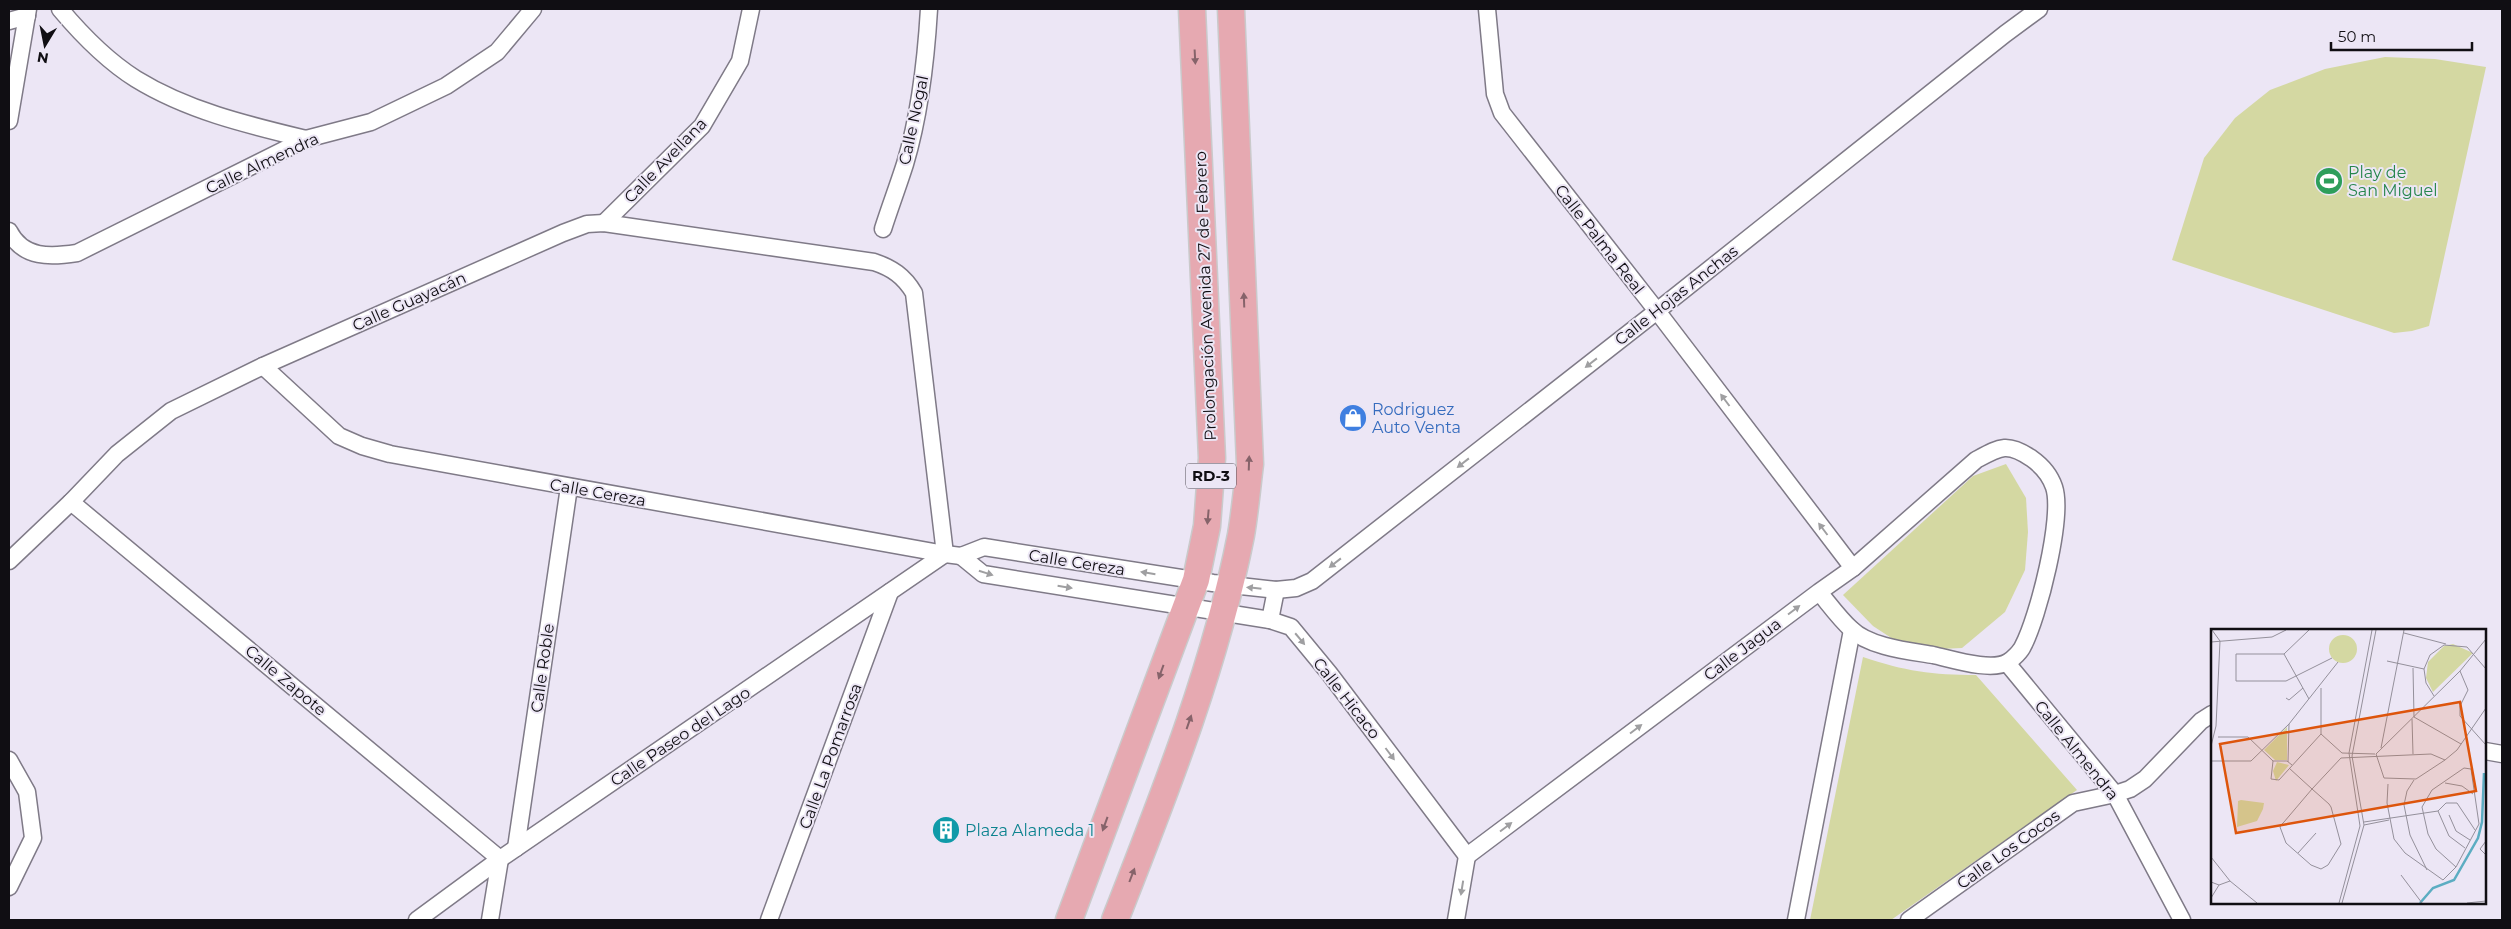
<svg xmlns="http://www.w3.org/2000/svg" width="2511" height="929" viewBox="0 0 2511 929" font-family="Montserrat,sans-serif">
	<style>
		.green { fill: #d4d8a2 }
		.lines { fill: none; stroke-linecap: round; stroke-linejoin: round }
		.street-casing { stroke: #7f7a87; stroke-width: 19 }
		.primary-casing { stroke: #cacacb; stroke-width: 29 }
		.street { stroke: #fff; stroke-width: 16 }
		.primary { stroke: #e6a9b1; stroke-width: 26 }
		.oneway { fill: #86636a }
		.oneway2 { fill: #9f9fa1 }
		.labels { text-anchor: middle; stroke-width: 4; stroke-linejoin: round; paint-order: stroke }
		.shield { fill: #ece6f5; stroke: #524f57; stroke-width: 1 }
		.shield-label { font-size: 15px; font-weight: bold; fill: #100e13 }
		.street-label { font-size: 16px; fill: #100e13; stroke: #ece6f5 }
		.leisure-label { font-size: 16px; fill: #27864d; stroke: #ece6f5; text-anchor: start }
		.shop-label { font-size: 16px; fill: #366cbe; stroke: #ece6f5; text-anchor: start }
		.culture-label { font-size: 16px; fill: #0d838f; stroke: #ece6f5; text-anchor: start }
		.inset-river { fill: none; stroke: #5cadc2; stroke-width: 2.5 }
		.inset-road { fill: none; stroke: #94909b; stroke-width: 1 }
		.view { fill: #dd550c; fill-opacity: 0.15; stroke: #dd550c; stroke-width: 2.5 }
		.inset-edge { fill: none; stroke: #100e13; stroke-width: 2.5 }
	</style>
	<rect width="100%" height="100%" fill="#ece6f5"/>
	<g class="green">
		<polygon points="2385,57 2435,59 2486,67 2429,326 2412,331 2394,333 2172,260 2204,158 2235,118 2270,90 2325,69"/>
		<polygon points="2006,464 2026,498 2028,532 2025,570 2005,612 1962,648 1940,649 1899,643 1873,626 1843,595 1973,476"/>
		<path d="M1863 657C1904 671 1933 675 1976 675L2077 790 1891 920H1810Z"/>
	</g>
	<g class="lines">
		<defs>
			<g id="street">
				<path d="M60 9C81 34 109 62 136 79 188 111 248 125 306 139"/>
				<polyline points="1487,9 1495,94 1502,113 1657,311 1853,568"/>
				<polyline points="9,21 27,16"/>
				<polyline points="9,121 28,9"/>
				<polyline points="604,223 702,126 740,61 751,9"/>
				<path d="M883 229C890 207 898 186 905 164 920 114 926 60 929 9"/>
				<path d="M9 231C23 259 51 257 77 253L306 139 371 122 446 86 497 52 533 9"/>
				<polyline points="263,366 339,436 362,446 390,454 945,554 961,556 984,547 1213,583 1276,590 1296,588 1312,581 1657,311 2005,34 2039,9"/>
				<polyline points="71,502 500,859 490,920"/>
				<polyline points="961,556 983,574 1270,620 1291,627 1329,673 1467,856"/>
				<path d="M9 561 71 502 117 454 171 411 263 366 563 233 587 224 604 223 874 262C892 268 904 276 914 293L945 554 500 859 417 920"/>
				<polyline points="1270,620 1276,590"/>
				<polyline points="2007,663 2115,794 2182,920"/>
				<polyline points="2485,751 2502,754"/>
				<polyline points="9,760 27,792 33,838 9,887"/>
				<polyline points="516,848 569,487"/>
				<path d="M1467 856 1819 592 1853 568 1976 460C2000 447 2007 442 2031 458 2041 465 2050 475 2054 487 2064 516 2038 618 2023 646 2021 651 2013 659 2008 662 1991 672 1952 659 1933 655 1909 651 1869 647 1851 629 1839 618 1829 604 1819 592"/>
				<polyline points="769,920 890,592"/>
				<polyline points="1456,920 1467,856"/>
				<polyline points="1796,920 1852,630"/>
				<polyline points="1909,920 2073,803 2115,794 2130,789 2145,779 2201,721 2212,714"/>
			</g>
			<g id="primary">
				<polyline points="1069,920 1196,580 1207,526 1212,458 1192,9"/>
				<path d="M1115 920C1164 795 1215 668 1241 535 1245 512 1247 488 1250 464L1231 9"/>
			</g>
		</defs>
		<use href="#street" class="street-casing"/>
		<use href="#primary" class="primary-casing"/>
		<use href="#street" class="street"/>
		<use href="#primary" class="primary"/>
	</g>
	<defs><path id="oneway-solid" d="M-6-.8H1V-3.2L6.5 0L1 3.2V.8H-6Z" transform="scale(1.25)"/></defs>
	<g class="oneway">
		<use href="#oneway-solid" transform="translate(1195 57) rotate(87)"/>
		<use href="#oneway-solid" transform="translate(1244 300) rotate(-92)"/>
		<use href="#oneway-solid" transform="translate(1249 463) rotate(-88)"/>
		<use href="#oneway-solid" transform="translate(1208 517) rotate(95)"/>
		<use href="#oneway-solid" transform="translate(1161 672) rotate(110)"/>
		<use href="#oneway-solid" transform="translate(1189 722) rotate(-71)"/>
		<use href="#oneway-solid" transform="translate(1105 824) rotate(110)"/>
		<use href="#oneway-solid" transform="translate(1132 875) rotate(-69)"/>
	</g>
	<g class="oneway2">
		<use href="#oneway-solid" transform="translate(1591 363) rotate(142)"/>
		<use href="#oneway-solid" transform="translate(1725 400) rotate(-127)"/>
		<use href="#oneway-solid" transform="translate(1463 463) rotate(142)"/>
		<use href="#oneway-solid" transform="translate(1823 529) rotate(-127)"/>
		<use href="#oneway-solid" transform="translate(1335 563) rotate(142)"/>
		<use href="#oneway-solid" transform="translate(986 573) rotate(18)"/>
		<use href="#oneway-solid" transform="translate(1148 573) rotate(-171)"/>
		<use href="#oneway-solid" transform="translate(1065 587) rotate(9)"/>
		<use href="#oneway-solid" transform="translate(1254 588) rotate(-174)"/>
		<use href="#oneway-solid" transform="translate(1794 610) rotate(-37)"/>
		<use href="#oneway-solid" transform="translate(1300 639) rotate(50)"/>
		<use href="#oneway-solid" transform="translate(1636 729) rotate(-37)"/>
		<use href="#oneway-solid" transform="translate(1390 754) rotate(53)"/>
		<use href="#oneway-solid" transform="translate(1506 827) rotate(-37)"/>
		<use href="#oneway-solid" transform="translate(1462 888) rotate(99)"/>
	</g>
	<defs>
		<symbol id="stadium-disc" viewBox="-11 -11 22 22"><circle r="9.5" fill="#2e9e5b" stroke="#ece6f5"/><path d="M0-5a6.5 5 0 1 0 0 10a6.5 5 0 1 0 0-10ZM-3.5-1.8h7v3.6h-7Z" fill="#fff"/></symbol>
		<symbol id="shop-disc" viewBox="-11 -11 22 22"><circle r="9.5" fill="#3f7fe0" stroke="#ece6f5"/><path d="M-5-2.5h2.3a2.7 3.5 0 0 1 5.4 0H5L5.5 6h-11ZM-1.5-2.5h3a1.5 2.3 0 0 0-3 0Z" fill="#fff"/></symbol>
		<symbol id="building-disc" viewBox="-11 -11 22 22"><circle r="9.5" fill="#0f9aa8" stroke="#ece6f5"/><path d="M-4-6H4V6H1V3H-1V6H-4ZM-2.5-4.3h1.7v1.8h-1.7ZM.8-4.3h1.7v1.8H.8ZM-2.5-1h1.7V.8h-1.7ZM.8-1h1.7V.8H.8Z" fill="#fff"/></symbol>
	</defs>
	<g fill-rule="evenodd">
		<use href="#stadium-disc" x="2313" y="165" width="32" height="32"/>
		<use href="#shop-disc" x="1337" y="402" width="32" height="32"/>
		<use href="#building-disc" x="930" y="814" width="32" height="32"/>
	</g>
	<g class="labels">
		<rect class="shield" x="1186" y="463.5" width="50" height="25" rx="4"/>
		<g class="shield-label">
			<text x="1211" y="481">RD-3</text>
		</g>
		<g class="street-label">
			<text transform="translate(913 120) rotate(-78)" y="6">Calle Nogal</text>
			<text transform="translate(665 160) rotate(-46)" y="6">Calle Avellana</text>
			<text transform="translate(262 163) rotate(-25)" y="6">Calle Almendra</text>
			<text transform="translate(1600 239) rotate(52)" y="6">Calle Palma Real</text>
			<text transform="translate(1676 295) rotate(-38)" y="6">Calle Hojas Anchas</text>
			<text transform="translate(1205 296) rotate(-92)" y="6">Prolongación Avenida 27 de Febrero</text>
			<text transform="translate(409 301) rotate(-24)" y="6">Calle Guayacán</text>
			<text transform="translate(598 492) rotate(10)" y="6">Calle Cereza</text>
			<text transform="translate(1077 562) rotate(9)" y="6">Calle Cereza</text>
			<text transform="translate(1742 649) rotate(-37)" y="6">Calle Jagua</text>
			<text transform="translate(542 668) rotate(-82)" y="6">Calle Roble</text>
			<text transform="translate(286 680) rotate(40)" y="6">Calle Zapote</text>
			<text transform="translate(1347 698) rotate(52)" y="6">Calle Hicaco</text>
			<text transform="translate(680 736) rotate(-34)" y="6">Calle Paseo del Lago</text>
			<text transform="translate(2077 750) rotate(51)" y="6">Calle Almendra</text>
			<text transform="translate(830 756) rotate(-70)" y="6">Calle La Pomarrosa</text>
			<text transform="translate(2008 849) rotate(-36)" y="6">Calle Los Cocos</text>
		</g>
		<g class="leisure-label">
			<text x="2348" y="178">Play de<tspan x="2348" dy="18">San Miguel</tspan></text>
		</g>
		<g class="shop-label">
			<text x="1372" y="415">Rodriguez<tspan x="1372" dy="18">Auto Venta</tspan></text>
		</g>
		<g class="culture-label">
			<text x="965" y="836">Plaza Alameda 1</text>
		</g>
	</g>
	<g transform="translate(2211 629)">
		<rect width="275" height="275" fill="#ece6f5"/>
		<path d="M118 20a14 14 0 1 1 28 0a14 14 0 1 1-28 0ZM242 15 262 24 222 63 215 49 217 33 233 17ZM76 98V131H64L53 121ZM66 133 78 136 65 152 62 142ZM30 171 53 174 52 180 46 192 26 198 27 172Z" fill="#d4d8a2"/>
		<path class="inset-river" d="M209 274 222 259 243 251 267 209 271 193 273 144"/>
		<path class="inset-road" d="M98 1 73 25H25V52H75L121 29M193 4 235 15M275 10 249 42 165 125 173 149 205 150 234 131 246 121 275 79M0 13 61 8 75 1M73 25 98 70M176 32 213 40M202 39 203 88 250 115M249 42 257 61 249 77V87L275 116M223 67 215 54 213 40 219 26 233 16 256 18 275 40M75 69 78 71 92 59M201 90 202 125M110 105 131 124 164 125M110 105V59M7 108H37L62 132M0 117 5 97 9 12 1 1M170 119 193 1M0 132H40L78 95 127 33M77 133 78 95M81 136 76 132H62L60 150 68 151 110 105M78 139 101 160 118 175 120 178 130 215 117 236 110 240 100 236 75 214 69 198 70 196 73 193 101 160 130 129 220 125 234 131M0 151V187M203 151 196 162 193 176 199 206 216 241M234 154 251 157 262 165M177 155 176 174 183 210 194 224 232 251 245 238 268 195 260 140 253 139 221 161 211 178 217 205 225 220 245 238M227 182 235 174H246L264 201M227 182 238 207 254 219M238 186 245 202 259 211M153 193 227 182M153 196 178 191M275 212 269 220 275 226M87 224 105 204M0 228 19 252 46 274M190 246 211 274M0 253 8 256 19 252M0 269 8 256M128 274 149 197 138 124 161 1M131 274 153 196 141 127 165 1M256 274 275 272"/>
		<path class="view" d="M249 73 265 162 25 204 9 115Z"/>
		<rect width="275" height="275" class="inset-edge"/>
	</g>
	<rect width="2511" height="929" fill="none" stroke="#100e13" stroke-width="20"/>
	<g transform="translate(45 45) rotate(190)" stroke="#ece6f5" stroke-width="4" paint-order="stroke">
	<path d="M0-4L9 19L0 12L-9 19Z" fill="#100e13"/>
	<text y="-8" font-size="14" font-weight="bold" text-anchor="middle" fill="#100e13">N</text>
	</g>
	<path d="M2331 42v8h141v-8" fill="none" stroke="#100e13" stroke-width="2.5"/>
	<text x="2338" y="42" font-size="15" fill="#100e13" stroke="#ece6f5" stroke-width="4" paint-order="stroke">50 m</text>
</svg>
